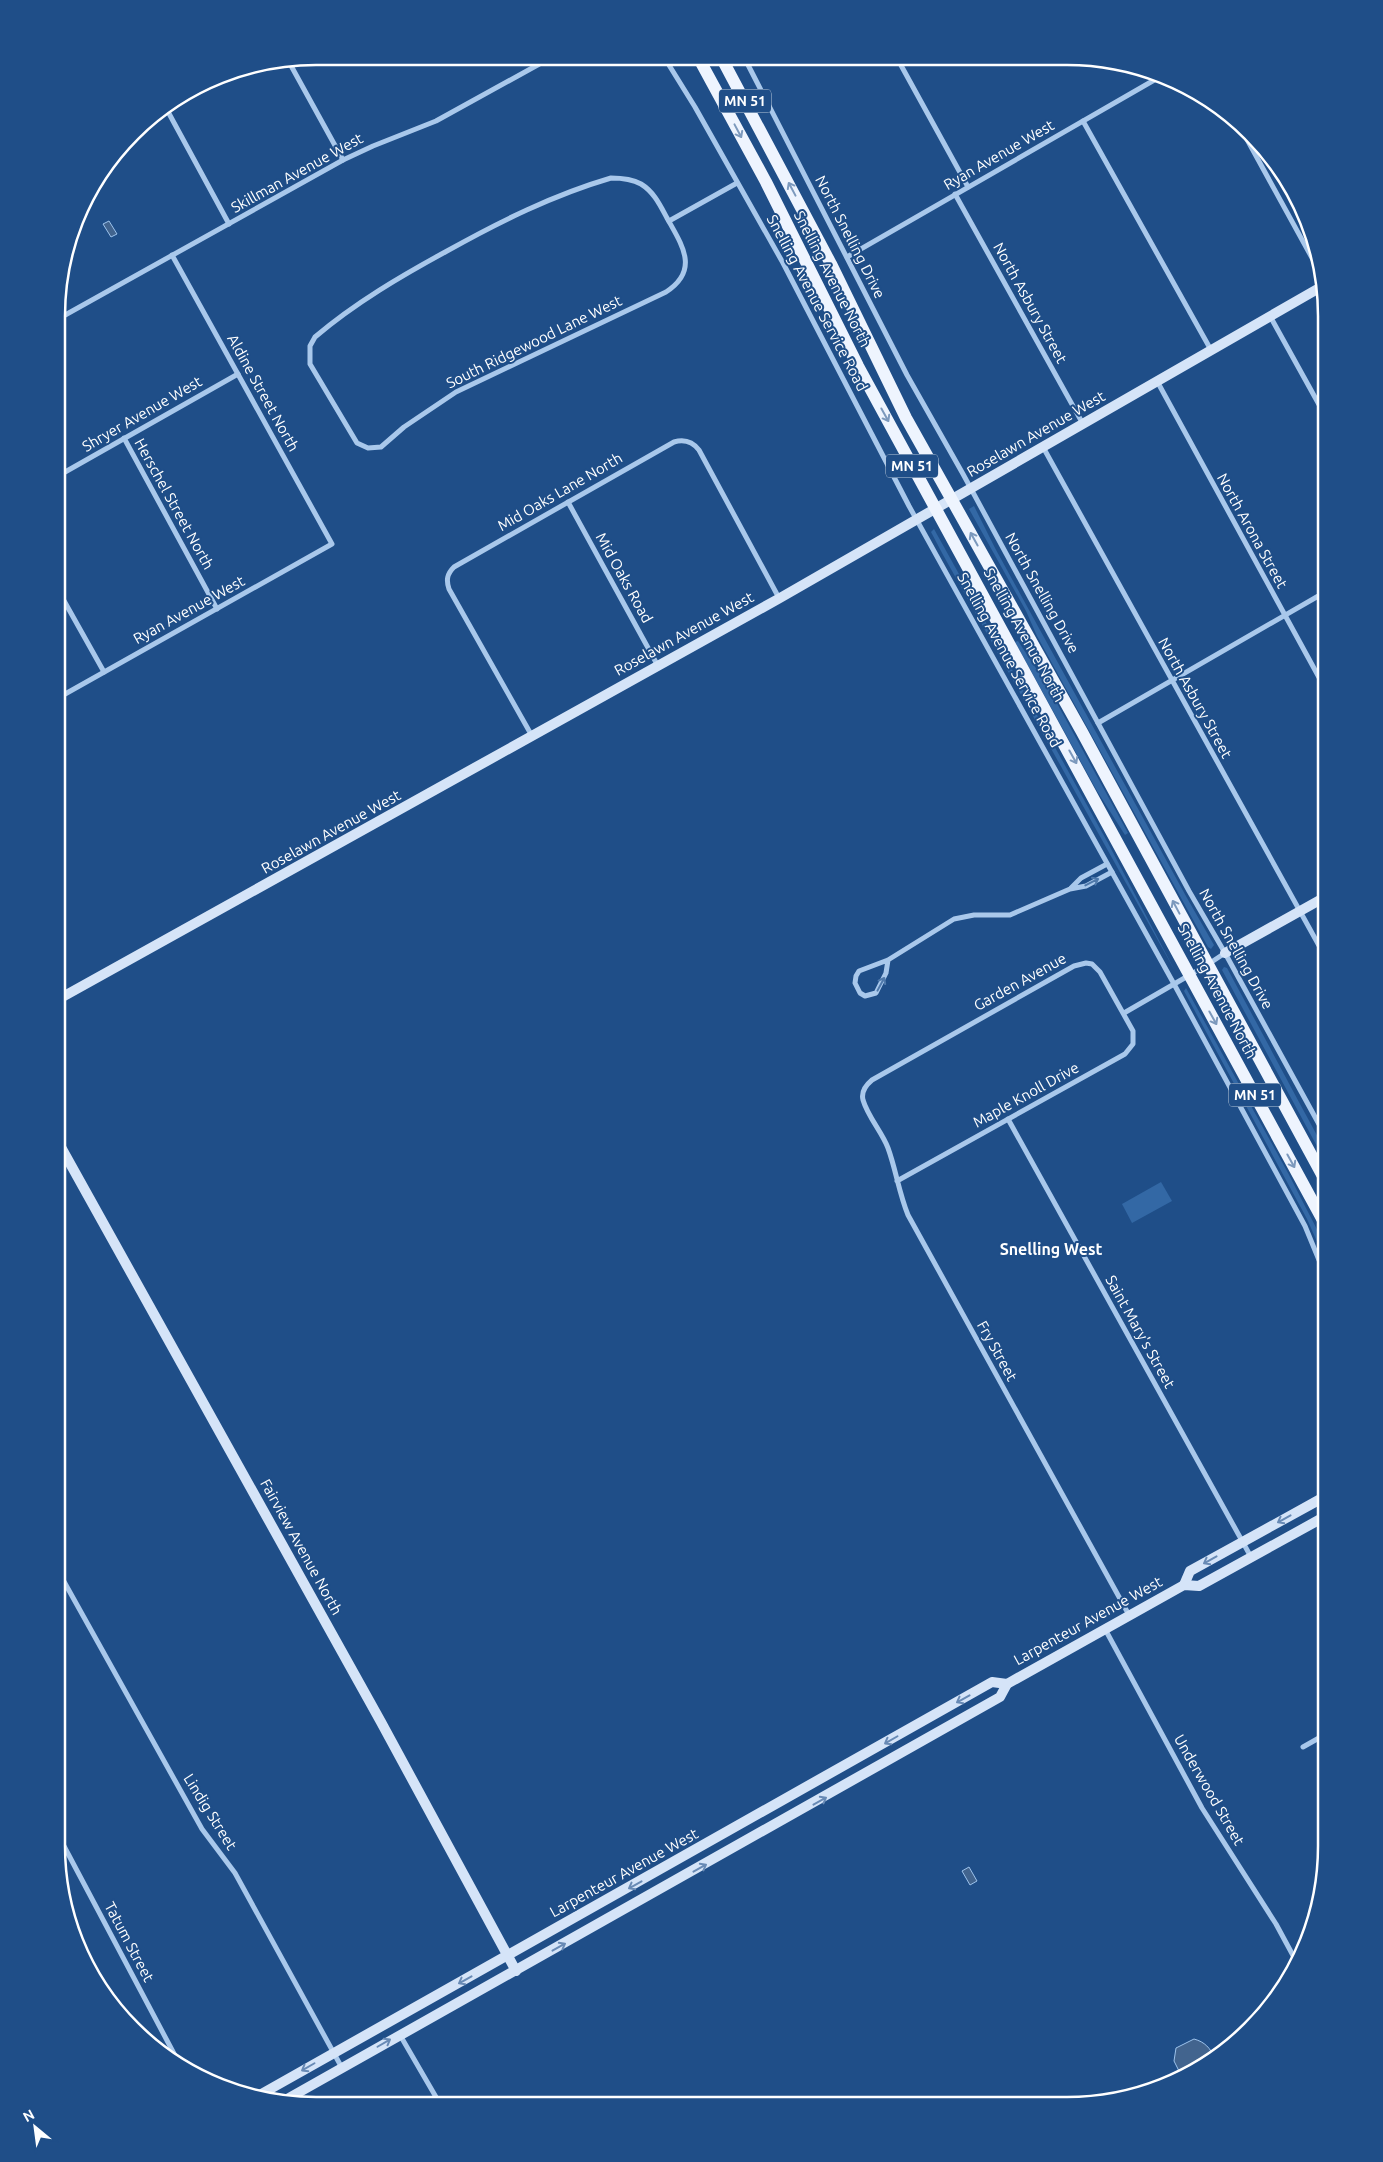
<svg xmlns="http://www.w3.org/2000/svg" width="1383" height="2162" viewBox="0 0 1383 2162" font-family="Ubuntu,sans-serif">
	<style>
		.green { fill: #3368a5 }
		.water { fill: #42648e; stroke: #9dc3ec }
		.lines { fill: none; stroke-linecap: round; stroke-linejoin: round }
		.street { stroke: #a9c8eb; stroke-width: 5 }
		.secondary { stroke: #d5e4f8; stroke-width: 10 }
		.primary { stroke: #eef4fe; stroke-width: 12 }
		.oneway { stroke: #7c99bd }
		.oneway2 { stroke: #4f79ab }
		.oneway3 { stroke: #688ab5 }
		.labels { text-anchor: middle; stroke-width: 4; stroke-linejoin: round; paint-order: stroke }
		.shield { fill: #1f4e88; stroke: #bccadb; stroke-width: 1 }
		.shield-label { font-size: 14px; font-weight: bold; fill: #fff }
		.street-label { font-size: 15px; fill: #fff; stroke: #1f4e88 }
		.neighbourhood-label { font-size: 16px; font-weight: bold; fill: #fff; stroke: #1f4e88 }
		.rim { fill: none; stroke: #fff; stroke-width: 2.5 }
	</style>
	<rect width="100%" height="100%" fill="#1f4e88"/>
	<g class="green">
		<polygon points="974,506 995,548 1187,898 1214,945 1211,949 1208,947 1037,636 1026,611 969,509"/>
		<polygon points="934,529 1108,843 1175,971 942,553 931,532"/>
		<polygon points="1018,641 1047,685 1128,833 1125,835 1097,791 1015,642"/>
		<path d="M1224 967 1227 968C1260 1029 1293 1091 1326 1152V1163L1222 970Z"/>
		<polygon points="1186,988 1288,1173 1326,1247 1326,1262 1307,1219 1184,991"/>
		<polygon points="1161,1182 1172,1201 1132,1223 1122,1204"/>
	</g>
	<g class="water">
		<polygon points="109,221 117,234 111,237 103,224"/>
		<polygon points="969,1867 977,1881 970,1885 962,1871"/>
		<path d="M1194 2039C1205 2042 1210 2048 1215 2058L1182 2077 1174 2061 1176 2048Z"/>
	</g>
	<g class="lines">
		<g class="street">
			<polyline points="664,57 695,107 783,263 909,506 1174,984 1305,1226 1326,1277"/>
			<polyline points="744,57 907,375 963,474 1189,891 1225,953 1326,1137"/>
			<polyline points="897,58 968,187"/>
			<polyline points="289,62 343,160"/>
			<polyline points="166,108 229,224"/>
			<polyline points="1083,121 1211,350"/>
			<polyline points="1238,123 1317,267"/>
			<path d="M611 178C622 178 632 179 641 184 654 192 660 205 667 218 682 245 700 270 666 292L456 392 404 427 381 447 368 448 357 443 310 364V346L315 337C355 303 401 276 447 251 499 222 553 195 611 178Z"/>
			<polyline points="955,194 1083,424"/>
			<polyline points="669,221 737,183"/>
			<polyline points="847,257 1163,75"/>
			<polyline points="1270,316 1327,419"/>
			<polyline points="58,319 343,160 373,146 436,121 552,57"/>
			<polyline points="1157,381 1327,692"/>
			<polyline points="124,438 217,609"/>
			<polyline points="1043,447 1327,960"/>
			<polyline points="58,476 238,374"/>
			<polyline points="568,502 658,666"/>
			<polyline points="58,590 104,672"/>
			<polyline points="58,698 332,544 172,255"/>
			<polyline points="1098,723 1327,591"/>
			<path d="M532 736 449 589C446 580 447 574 454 567L674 442C684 439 692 441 699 450L779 598"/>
			<polyline points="1071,888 1081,878 1107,864"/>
			<polyline points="888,960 886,973 876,993 865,996 860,993 855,983 856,976 859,971 888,960 954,919 974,915 1010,915 1070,889 1086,886 1112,872"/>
			<polyline points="1124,1013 1207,965 1225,953"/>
			<polyline points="1008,1119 1251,1557"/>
			<path d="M897 1181 1125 1054 1133 1044V1031L1100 972 1092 964 1086 963 1074 966 872 1080C866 1085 861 1092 863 1100 868 1117 882 1132 888 1148 896 1170 899 1193 908 1215L1129 1615"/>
			<polyline points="57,1569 202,1829 235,1873 342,2068"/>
			<polyline points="1105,1629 1202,1808 1276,1924 1296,1961"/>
			<polyline points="1303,1747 1326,1734"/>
			<polyline points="56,1831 180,2065"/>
			<polyline points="400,2035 440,2104"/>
		</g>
		<g class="secondary">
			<polyline points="1225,953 1327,896"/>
			<polyline points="57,1000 780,598 1321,287"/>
			<polyline points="57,1140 381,1722 516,1971"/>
			<polyline points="1184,1585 1190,1571 1326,1496"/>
			<polyline points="256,2097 992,1682 1007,1684"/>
			<path d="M280 2103C520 1967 761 1833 1000 1697L1007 1684 1184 1585 1199 1586 1326 1516"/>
		</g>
		<g class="primary">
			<polyline points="698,57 766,182 858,366 1326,1226"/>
			<polyline points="721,57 831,264 906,418 1082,732 1326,1182"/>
		</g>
	</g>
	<defs><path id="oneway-shaft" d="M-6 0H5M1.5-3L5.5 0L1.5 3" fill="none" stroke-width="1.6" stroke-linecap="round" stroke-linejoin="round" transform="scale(1.25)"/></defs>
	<g class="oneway">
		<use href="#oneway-shaft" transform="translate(738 131) rotate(62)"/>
		<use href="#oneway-shaft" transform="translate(792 189) rotate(-118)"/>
		<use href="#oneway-shaft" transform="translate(885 415) rotate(61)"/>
		<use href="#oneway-shaft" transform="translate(974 539) rotate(-119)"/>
		<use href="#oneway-shaft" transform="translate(1073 757) rotate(61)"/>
		<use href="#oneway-shaft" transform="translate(1176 907) rotate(-118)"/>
		<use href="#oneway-shaft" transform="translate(1213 1018) rotate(61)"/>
		<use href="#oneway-shaft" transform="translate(1291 1161) rotate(61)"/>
	</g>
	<g class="oneway2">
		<use href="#oneway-shaft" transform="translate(1092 882) rotate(-27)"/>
		<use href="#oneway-shaft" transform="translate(881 984) rotate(-62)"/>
	</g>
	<g class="oneway3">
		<use href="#oneway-shaft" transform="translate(1284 1519) rotate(151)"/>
		<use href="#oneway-shaft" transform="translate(1210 1560) rotate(151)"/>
		<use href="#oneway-shaft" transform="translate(963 1699) rotate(151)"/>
		<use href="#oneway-shaft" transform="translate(891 1740) rotate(150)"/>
		<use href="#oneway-shaft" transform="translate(820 1801) rotate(-29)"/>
		<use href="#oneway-shaft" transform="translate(700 1868) rotate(-29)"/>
		<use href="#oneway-shaft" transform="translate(635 1885) rotate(151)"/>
		<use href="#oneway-shaft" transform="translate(559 1947) rotate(-29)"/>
		<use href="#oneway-shaft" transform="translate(465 1980) rotate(151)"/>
		<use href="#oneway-shaft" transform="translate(384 2043) rotate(-30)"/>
		<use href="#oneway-shaft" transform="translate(308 2067) rotate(150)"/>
	</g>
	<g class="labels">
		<g class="shield">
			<rect x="719" y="89.5" width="52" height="23" rx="4"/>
			<rect x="886" y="454.5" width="52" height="23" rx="4"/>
			<rect x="1229" y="1083.5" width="52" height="23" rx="4"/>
		</g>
		<g class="shield-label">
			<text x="745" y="106">MN 51</text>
			<text x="912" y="471">MN 51</text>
			<text x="1255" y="1100">MN 51</text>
		</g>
		<g class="street-label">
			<text transform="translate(999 155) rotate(-30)" y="5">Ryan Avenue West</text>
			<text transform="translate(297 173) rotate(-29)" y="5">Skillman Avenue West</text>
			<text transform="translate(850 237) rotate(63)" y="5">North Snelling Drive</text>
			<text transform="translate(832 279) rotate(63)" y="5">Snelling Avenue North</text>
			<text transform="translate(817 303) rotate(62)" y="5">Snelling Avenue Service Road</text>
			<text transform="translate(1030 303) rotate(61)" y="5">North Asbury Street</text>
			<text transform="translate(534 342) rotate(-26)" y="5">South Ridgewood Lane West</text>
			<text transform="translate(263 393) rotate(61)" y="5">Aldine Street North</text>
			<text transform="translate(142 414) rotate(-30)" y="5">Shryer Avenue West</text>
			<text transform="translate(1036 434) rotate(-30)" y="5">Roselawn Avenue West</text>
			<text transform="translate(560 492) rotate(-30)" y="5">Mid Oaks Lane North</text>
			<text transform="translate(174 504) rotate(61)" y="5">Herschel Street North</text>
			<text transform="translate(1252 531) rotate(61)" y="5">North Arona Street</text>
			<text transform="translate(624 578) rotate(61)" y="5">Mid Oaks Road</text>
			<text transform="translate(1042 593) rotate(61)" y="5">North Snelling Drive</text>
			<text transform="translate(189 610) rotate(-29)" y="5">Ryan Avenue West</text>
			<text transform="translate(684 634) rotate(-29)" y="5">Roselawn Avenue West</text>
			<text transform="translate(1024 635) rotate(61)" y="5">Snelling Avenue North</text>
			<text transform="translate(1009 660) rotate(61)" y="5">Snelling Avenue Service Road</text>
			<text transform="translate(1195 698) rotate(61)" y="5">North Asbury Street</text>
			<text transform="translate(331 832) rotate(-29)" y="5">Roselawn Avenue West</text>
			<text transform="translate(1236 949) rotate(61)" y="5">North Snelling Drive</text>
			<text transform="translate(1020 982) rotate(-29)" y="5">Garden Avenue</text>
			<text transform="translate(1217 991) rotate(62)" y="5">Snelling Avenue North</text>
			<text transform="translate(1026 1095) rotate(-29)" y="5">Maple Knoll Drive</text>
			<text transform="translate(1140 1332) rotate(61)" y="5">Saint Mary's Street</text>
			<text transform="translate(997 1351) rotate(61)" y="5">Fry Street</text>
			<text transform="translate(301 1547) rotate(61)" y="5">Fairview Avenue North</text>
			<text transform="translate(1088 1621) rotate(-29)" y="5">Larpenteur Avenue West</text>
			<text transform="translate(1209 1790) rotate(60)" y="5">Underwood Street</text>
			<text transform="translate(210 1812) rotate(58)" y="5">Lindig Street</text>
			<text transform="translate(624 1873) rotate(-29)" y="5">Larpenteur Avenue West</text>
			<text transform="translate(129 1942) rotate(62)" y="5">Tatum Street</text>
		</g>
		<g class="neighbourhood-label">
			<text x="1051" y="1255">Snelling West</text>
		</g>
	</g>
	<path d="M0 0H1383V2162H0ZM316 65H1067A251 251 0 0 1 1318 316V1846A251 251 0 0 1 1067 2097H316A251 251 0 0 1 65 1846V316A251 251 0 0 1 316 65Z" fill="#1f4e88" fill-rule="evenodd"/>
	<path class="rim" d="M316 65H1067A251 251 0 0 1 1318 316V1846A251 251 0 0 1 1067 2097H316A251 251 0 0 1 65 1846V316A251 251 0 0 1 316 65Z"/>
	<g transform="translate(35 2127) rotate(331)" stroke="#1f4e88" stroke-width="4" paint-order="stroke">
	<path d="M0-4L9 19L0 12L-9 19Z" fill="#ffffff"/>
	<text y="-8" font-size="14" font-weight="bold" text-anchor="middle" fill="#ffffff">N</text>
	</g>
</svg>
